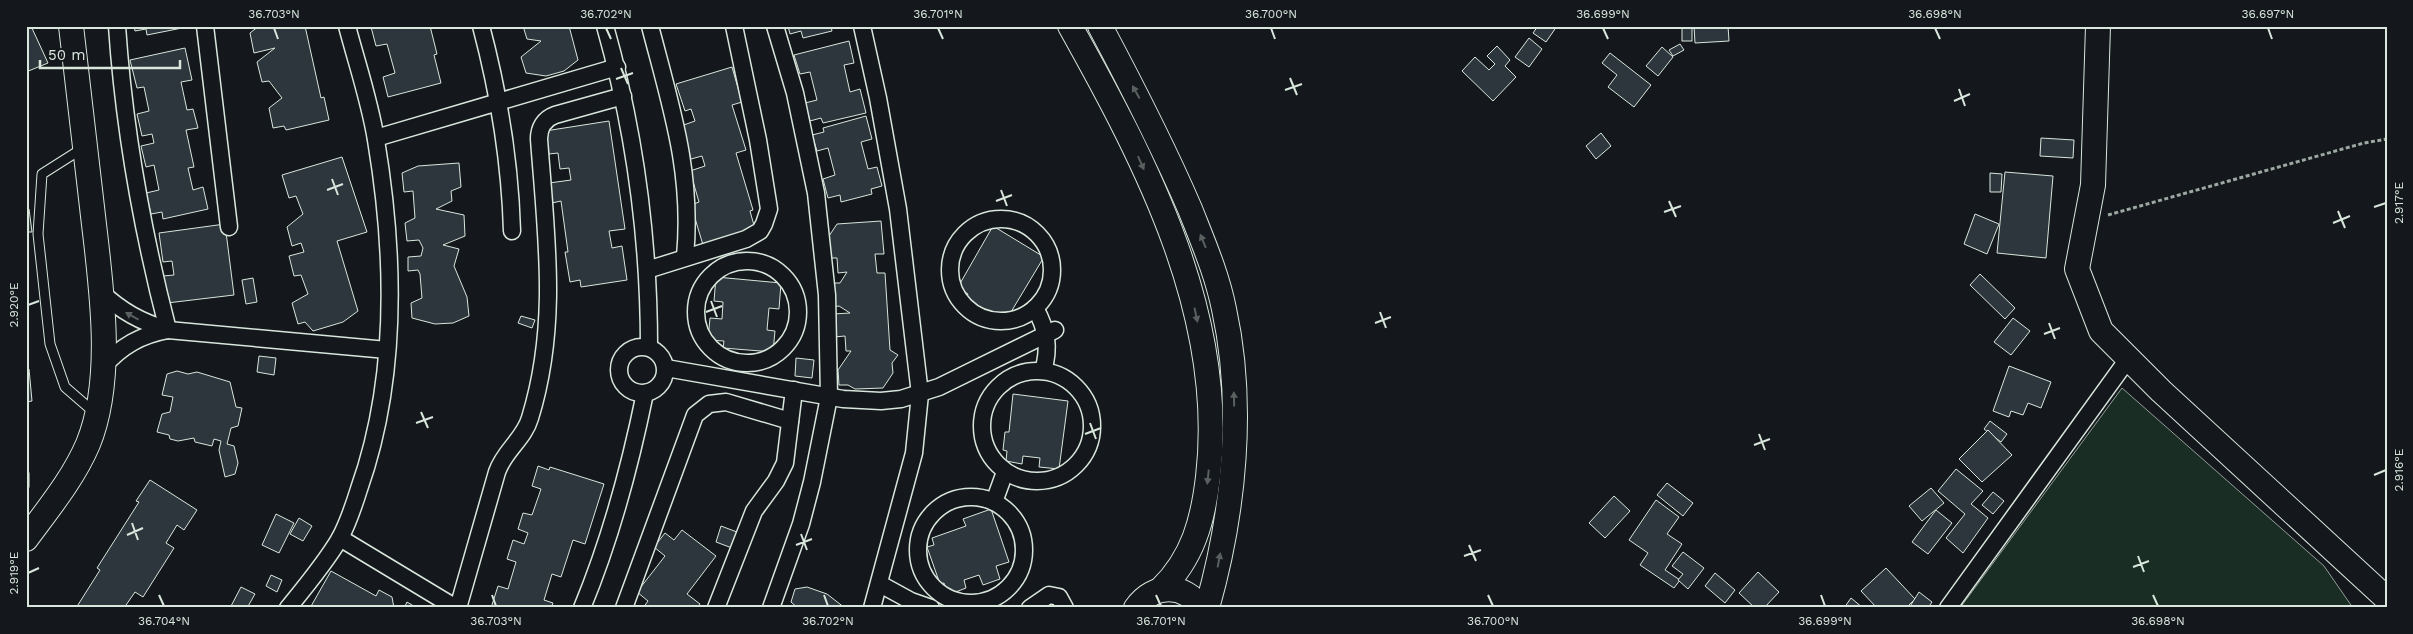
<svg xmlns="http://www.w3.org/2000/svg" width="2413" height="634" viewBox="0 0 2413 634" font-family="'Work Sans',sans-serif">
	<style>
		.green { fill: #1a2d24; stroke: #939e99 }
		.building { fill: #2c363c; stroke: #d8e6dc }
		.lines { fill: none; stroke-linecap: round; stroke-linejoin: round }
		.service-casing { stroke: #d8e6dc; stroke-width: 11 }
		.minor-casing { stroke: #d8e6dc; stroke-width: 19 }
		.secondary-casing { stroke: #d8e6dc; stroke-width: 26 }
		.path { stroke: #9da8a2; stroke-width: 3; stroke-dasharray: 4 2.5; stroke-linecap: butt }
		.service { stroke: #14181c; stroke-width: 9 }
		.minor { stroke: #14181c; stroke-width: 16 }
		.secondary { stroke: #14181c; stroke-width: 24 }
		.oneway { fill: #59605f }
		.ticks { fill: none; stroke: #d8e6dc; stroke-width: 2 }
		.neatline { fill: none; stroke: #d8e6dc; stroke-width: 2 }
		.ticks-label { font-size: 12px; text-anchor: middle; fill: #d8e6dc }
	</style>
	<rect width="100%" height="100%" fill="#14181c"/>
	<polygon class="green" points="2122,388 2324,566 2353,608 1960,608"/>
	<g class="building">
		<polygon points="26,26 31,26 48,63 26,72"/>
		<polygon points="134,26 187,26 187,27 147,35 146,29 135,31"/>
		<polygon points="259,26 305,26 321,98 324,97 329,120 286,130 284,126 273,128 269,108 282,98 269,81 262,82 257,62 275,48 254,53 250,33"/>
		<polygon points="375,26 430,26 437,54 434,55 441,83 388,97 383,77 395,73 387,44 376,46 371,27"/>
		<polygon points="523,26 569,26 578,60 564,71 546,76 526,73 521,57 541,41 527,39"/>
		<polygon points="788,26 831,26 832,31 803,38 801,31 790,34"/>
		<polygon points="1538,26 1557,26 1546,42 1533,33"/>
		<polygon points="1694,26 1728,26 1729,41 1695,43"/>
		<rect x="1682" y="27" width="10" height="14"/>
		<polygon points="1529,38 1542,49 1529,67 1515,57"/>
		<polygon points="849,41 854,63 844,65 850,92 860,89 866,113 823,123 821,118 810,121 805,103 817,100 810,72 800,74 794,55"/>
		<polygon points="1680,44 1684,50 1673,56 1669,50"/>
		<polygon points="1497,46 1510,60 1505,66 1516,77 1493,101 1462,71 1475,57 1489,70 1495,64 1487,56"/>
		<polygon points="1662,47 1673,57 1658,76 1646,66"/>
		<polygon points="185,48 192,80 181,82 187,110 193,109 198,128 186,130 194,167 188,168 193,190 203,187 208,209 163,219 162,212 151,214 146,193 159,190 154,165 146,167 141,146 154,143 152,134 142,136 137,114 149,111 144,87 137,88 130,60"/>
		<polygon points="1610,53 1651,85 1634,107 1608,87 1617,75 1602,63"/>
		<polygon points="732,67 742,102 732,105 746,150 736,153 753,210 750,211 755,229 703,245 691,205 699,202 690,171 705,166 702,156 691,159 681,126 695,121 691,109 685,111 676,84"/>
		<polygon points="866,116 872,139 861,142 868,169 877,167 882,186 871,189 872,194 841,202 840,195 828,198 823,179 835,175 828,148 817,151 812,135 824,132 823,128"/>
		<polygon points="609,121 625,229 609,231 612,248 622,246 627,280 581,287 580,280 570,282 565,252 568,252 561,201 552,203 549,183 571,180 569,168 560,169 558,153 549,154 545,131"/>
		<polygon points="1601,133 1611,146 1596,159 1586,146"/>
		<polygon points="2041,138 2074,140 2073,158 2040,156"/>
		<polygon points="342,157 367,232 337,241 358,311 343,322 313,331 305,322 298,324 292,303 308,294 301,275 294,276 289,256 304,252 301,243 292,246 287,227 303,214 296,196 289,198 282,175"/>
		<polygon points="459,163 461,187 451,191 452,201 436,209 464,215 465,236 443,245 459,249 454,266 467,297 469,316 453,323 435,324 412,318 411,303 422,298 420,274 418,270 408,271 408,257 421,256 423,248 419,240 407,241 405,223 415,218 413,191 404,192 402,173 418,166"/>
		<polygon points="2005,172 2053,176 2046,258 1997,253"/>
		<polygon points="1990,173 2002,174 2001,192 1990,192"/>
		<polygon points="29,209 32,232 26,232 26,210"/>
		<polygon points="1975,214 1999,224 1987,254 1964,244"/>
		<polygon points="881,221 884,254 875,254 877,273 885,273 890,350 898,355 892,363 893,373 883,388 855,389 848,385 839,385 838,370 851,351 846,351 845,336 834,337 833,314 850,313 839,306 831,307 830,283 840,283 847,272 838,273 837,258 826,258 825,242 837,224"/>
		<polygon points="225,224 234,295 167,303 163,276 174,275 172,261 163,262 159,233"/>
		<polygon points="993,226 1044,257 1008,317 1001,312 998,317 981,308 966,298 968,294 958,287"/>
		<polygon points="1980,274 2015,308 2005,319 1970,285"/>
		<polygon points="716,277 781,283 779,309 769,308 767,330 775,331 773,352 723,348 724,341 708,340 710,318 722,319 723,302 714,301"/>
		<polygon points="253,278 257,302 246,304 242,280"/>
		<polygon points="521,316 535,320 532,328 518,323"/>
		<polygon points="2013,318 2030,331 2011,355 1994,342"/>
		<polygon points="259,356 276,358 274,375 257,372"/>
		<polygon points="796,358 814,360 812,378 795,376"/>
		<polygon points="2009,366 2051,382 2041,408 2028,403 2023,415 2011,411 2009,417 1993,411"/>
		<polygon points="26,369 29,369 32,401 26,402"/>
		<polygon points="177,371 188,374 197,372 230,382 236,407 242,408 238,426 231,428 227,444 234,446 238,463 235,474 225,477 219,450 221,441 214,439 212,446 195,442 194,438 178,441 170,439 169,435 157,432 162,414 170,412 173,397 162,395 167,374"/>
		<polygon points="1013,394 1068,401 1059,469 1039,467 1040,458 1023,456 1022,464 1006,461 1007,451 1003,450 1005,432 1009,432"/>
		<polygon points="1990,421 2007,434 2001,442 1984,429"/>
		<polygon points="1988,430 2012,455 1982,482 1959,459"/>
		<polygon points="538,466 549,470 550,467 604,484 585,544 573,540 561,577 552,574 544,600 553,603 551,608 491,608 498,586 508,589 516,562 507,559 513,540 524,544 528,533 518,529 523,513 532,515 541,489 532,486"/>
		<polygon points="1956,469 1983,491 1971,504 1988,518 1963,553 1946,538 1965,514 1938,491"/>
		<rect x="26" y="473" width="3" height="14"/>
		<polygon points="150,480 197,510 184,530 177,525 166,543 174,548 143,597 135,592 124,608 76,608 100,570 97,568 139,502 136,501"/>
		<polygon points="1667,483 1693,503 1683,516 1657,495"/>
		<polygon points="1931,488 1944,503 1922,521 1909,506"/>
		<polygon points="1993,492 2004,501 1993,514 1982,505"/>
		<polygon points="1614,496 1630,511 1605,538 1589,523"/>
		<polygon points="1656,500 1679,517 1667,534 1682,544 1665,570 1680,580 1674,588 1640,565 1648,553 1629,540"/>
		<polygon points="991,509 1009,562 996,566 1000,579 983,585 979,575 964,580 966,588 948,595 944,583 940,584 927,547 934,545 932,538 966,526 963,519"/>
		<polygon points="1936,510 1952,523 1928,554 1912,542"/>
		<polygon points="276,514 294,523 279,553 262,545"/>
		<polygon points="299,518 312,526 303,541 290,534"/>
		<polygon points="721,526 737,532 732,548 716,542"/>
		<polygon points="682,530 716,556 687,594 700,604 697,608 643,608 648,601 637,592 665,556 654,547 665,533 674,540"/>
		<polygon points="1683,552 1704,568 1688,589 1678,580 1683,574 1672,566"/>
		<polygon points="1886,568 1915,599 1906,608 1877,608 1861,591"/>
		<polygon points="331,571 376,596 379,590 392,597 394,608 310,608"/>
		<polygon points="1758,572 1779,592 1764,608 1755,608 1739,593"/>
		<polygon points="1715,573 1735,590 1725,603 1705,586"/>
		<polygon points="271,575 282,580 277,592 266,586"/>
		<polygon points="241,587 255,594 247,608 230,608"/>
		<polygon points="807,587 827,594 845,608 798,608 791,602 795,589"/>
		<polygon points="1919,592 1932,602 1928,608 1909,608"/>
		<polygon points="1851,598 1863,608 1844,608"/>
		<polygon points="407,602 417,608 404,608"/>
	</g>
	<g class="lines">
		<defs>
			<polyline id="service" points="83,148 42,174 38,234 50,344 65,387 95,413"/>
			<g id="minor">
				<path d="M117 26C124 129 142 230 168 330"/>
				<polyline points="205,26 229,227"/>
				<path d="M481 26C499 94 510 161 512 231"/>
				<path d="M605 26C635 132 649 238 649 347"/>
				<path d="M650 26C671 107 693 172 685 257"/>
				<polyline points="862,26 878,98 898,209 920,394 914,453 872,608"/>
				<polyline points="376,138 617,67"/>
				<circle cx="1001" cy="270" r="51"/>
				<circle cx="747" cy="312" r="51"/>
				<polyline points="647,270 746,239 760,231 764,224 769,209 758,140 734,26"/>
				<path d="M101 292C121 311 141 322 168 330L387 350"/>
				<path d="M1035 308C1047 329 1050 348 1043 371"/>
				<circle cx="642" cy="370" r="23"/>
				<path d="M103 367C121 346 141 335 168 330"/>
				<polyline points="666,368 843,399 881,401 901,399 939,387 1055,330"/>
				<circle cx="1037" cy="426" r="55"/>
				<circle cx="971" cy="550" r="53"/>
				<polyline points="994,502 1005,472"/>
				<polyline points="340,538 456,608"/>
				<polyline points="880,584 911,601 931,608"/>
				<path d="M288 608C306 586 326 562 340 538 348 523 354 505 359 489 398 379 395 254 376 140 370 102 357 64 347 26"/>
				<path d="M458 608 497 472C504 451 524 439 530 418 559 324 546 235 539 139 539 128 544 119 555 115L623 96"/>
				<path d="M582 608C611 538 630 467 645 393"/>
				<polyline points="624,608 695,415 709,404 726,402 790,421"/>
				<polyline points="716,608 754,511 776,481 785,463 794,390"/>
				<polyline points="771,608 801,524 812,482 829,397 827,295 816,193 795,93 775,26"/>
				<polyline points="1030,608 1049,595 1059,597 1065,608"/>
				<polyline points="1948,608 2128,359"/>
			</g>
			<g id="secondary">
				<path d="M1070 26C1146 162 1227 316 1208 477 1203 520 1193 558 1161 589"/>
				<path d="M1100 26C1132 86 1163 146 1190 209 1203 242 1217 274 1224 309 1245 405 1234 513 1207 608"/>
				<polyline points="2098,26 2093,185 2077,269 2101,331 2161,391 2387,599"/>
				<path d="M26 539C48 509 73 479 88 444 116 376 100 279 92 207 85 147 78 87 71 26"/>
				<path d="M1136 608C1154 583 1184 583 1201 608"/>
			</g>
		</defs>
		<use href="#service" class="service-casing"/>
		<use href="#minor" class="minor-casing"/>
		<use href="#secondary" class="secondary-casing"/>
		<polyline class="path" points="2108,215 2364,143 2387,139"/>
		<use href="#service" class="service"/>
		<use href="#minor" class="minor"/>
		<use href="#secondary" class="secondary"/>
	</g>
	<defs><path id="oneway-solid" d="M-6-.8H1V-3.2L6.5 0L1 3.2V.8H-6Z" transform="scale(1.25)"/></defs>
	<g class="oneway">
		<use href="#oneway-solid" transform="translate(1136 92) rotate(-119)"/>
		<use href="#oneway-solid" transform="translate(1141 163) rotate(66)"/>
		<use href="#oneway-solid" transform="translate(1203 241) rotate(-112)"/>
		<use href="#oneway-solid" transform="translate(1196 315) rotate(78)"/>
		<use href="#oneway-solid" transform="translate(132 316) rotate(-151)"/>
		<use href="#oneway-solid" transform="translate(1234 399) rotate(-91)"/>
		<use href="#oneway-solid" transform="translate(1208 477) rotate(96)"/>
		<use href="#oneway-solid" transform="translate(1219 560) rotate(-79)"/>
	</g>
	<path class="ticks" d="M274 28 278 39M606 28 611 39M938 28 943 39M1271 28 1275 39M1603 28 1608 39M1935 28 1940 39M2268 28 2272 39M621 68 628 84M1290 78 1297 95M616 79 633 73M1959 89 1965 106M1285 90 1302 84M1954 101 1970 94M332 179 338 195M327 190 343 184M1001 190 1007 206M996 201 1012 195M1669 201 1676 217M2374 207 2386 203M2338 211 2345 228M1664 212 1681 206M2333 223 2350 216M711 301 717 317M28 305 39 301M706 312 722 306M1380 312 1386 328M1375 323 1391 317M2049 323 2055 339M2044 334 2060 328M421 412 428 428M416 423 433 417M1090 423 1096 439M1085 434 1101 428M1759 434 1765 450M1754 445 1770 439M2374 475 2386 470M132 523 138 540M801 534 807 550M127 535 143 528M796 545 812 539M1469 545 1476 561M1464 556 1481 550M2138 556 2144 572M2133 567 2149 561M28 573 39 568M159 595 164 606M492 595 496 606M824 595 828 606M1156 595 1161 606M1488 595 1493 606M1821 595 1825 606M2153 595 2158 606"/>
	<rect width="2413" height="634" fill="none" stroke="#14181c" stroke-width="55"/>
	<path d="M40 60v8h140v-8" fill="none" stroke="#d8e6dc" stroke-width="2.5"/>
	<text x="48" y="60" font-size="15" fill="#d8e6dc" stroke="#14181c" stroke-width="4" paint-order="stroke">50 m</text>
	<rect x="28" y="28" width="2358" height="578" class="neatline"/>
	<g class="ticks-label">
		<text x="274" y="18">36.703°N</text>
		<text x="606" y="18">36.702°N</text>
		<text x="938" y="18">36.701°N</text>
		<text x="1271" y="18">36.700°N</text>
		<text x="1603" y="18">36.699°N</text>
		<text x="1935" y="18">36.698°N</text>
		<text x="2268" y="18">36.697°N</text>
		<text transform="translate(2399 203) rotate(-90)" y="4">2.917°E</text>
		<text transform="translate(14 305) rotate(-90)" y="4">2.920°E</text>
		<text transform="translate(2399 470) rotate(-90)" y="4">2.916°E</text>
		<text transform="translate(14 573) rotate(-90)" y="4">2.919°E</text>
		<text x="164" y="625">36.704°N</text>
		<text x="496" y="625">36.703°N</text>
		<text x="828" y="625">36.702°N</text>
		<text x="1161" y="625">36.701°N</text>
		<text x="1493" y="625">36.700°N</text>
		<text x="1825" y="625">36.699°N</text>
		<text x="2158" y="625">36.698°N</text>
	</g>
</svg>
